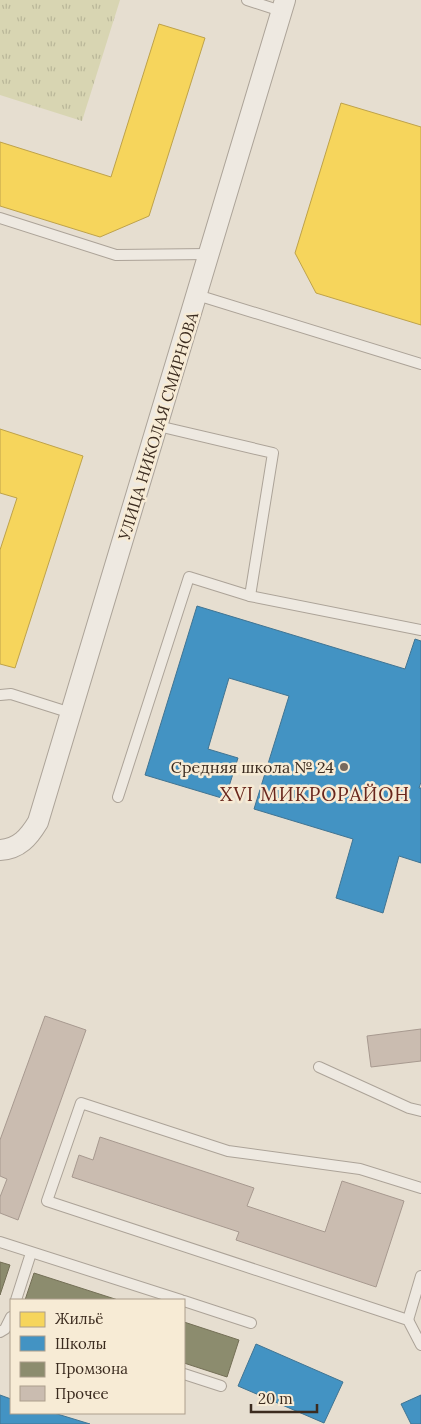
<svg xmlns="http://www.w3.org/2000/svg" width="421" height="1424" viewBox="0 0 421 1424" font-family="Lora,serif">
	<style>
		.park { fill: url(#park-tufts) }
		.homes { fill: #f6d55c; stroke: #bea24a }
		.schools { fill: #4393c3; stroke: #417492 }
		.industry { fill: #8c8c6e; stroke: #746f56 }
		.building { fill: #cabcb0; stroke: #a7998f }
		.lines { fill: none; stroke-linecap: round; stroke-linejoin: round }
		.service-casing { stroke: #aca398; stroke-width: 12 }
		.minor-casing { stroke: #aca398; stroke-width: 22 }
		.service { stroke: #eee9e1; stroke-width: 10 }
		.minor { stroke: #eee9e1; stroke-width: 20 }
		.poi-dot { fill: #776a5d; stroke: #f7ebd5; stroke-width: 2 }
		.labels { text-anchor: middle; stroke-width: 5; stroke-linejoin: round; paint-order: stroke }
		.street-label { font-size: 16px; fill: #3b2b1f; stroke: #f7ebd5 }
		.poi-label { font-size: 16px; fill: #3b2b1f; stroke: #f7ebd5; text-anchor: end }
		.quarter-label { font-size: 19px; letter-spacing: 1px; fill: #69271d; stroke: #f7ebd5 }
	</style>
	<defs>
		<pattern id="park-tufts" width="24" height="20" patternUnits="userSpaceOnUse" patternTransform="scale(1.25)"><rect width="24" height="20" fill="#d8d5b2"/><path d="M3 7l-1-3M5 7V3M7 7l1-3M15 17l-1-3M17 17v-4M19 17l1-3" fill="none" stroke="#bab799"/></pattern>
	</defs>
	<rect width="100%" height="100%" fill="#e6ded0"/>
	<polygon class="park" points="0,0 120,0 82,121 0,95"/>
	<g class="homes">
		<polygon points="159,24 205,38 149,216 100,237 0,206 0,142 111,177"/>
		<polygon points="341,103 421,127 421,325 316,293 295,253"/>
		<polygon points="0,429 83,456 15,668 0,664 0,550 17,498 0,493"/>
	</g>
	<g class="schools">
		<polygon points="197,606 405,669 415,639 421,641 421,782 419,788 421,788 421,863 399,856 383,913 336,898 353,839 254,809 289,696 229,678 208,749 238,758 225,799 145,775"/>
		<polygon points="256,1344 343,1382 324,1423 238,1386"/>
		<polygon points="0,1395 11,1399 11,1413 54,1413 90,1424 0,1424"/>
		<polygon points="421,1395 421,1424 411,1424 401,1404"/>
	</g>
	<g class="industry">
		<polygon points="0,1262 10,1265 0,1295"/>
		<polygon points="34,1273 118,1300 25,1300"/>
		<polygon points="184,1322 239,1340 227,1377 184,1363"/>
	</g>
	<g class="building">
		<polygon points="45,1016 86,1030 18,1220 0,1213 0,1197 7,1179 0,1176 0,1140"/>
		<polygon points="421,1029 421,1061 371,1067 367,1036"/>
		<polygon points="100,1137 254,1188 247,1206 325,1232 342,1181 404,1201 376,1287 236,1240 239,1232 72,1177 79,1155 93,1160"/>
	</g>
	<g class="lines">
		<defs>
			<g id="service">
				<polyline points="247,0 281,11"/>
				<polyline points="0,218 116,255 209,254"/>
				<polyline points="197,295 421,364"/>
				<polyline points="158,426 273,453 250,596"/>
				<polyline points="0,695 11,694 71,713"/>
				<polyline points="118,797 189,577 250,596 421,630"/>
				<polyline points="319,1067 409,1108 421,1111"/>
				<polyline points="421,1188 360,1169 228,1151 81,1103 47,1201 408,1320 421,1345"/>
				<polyline points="0,1242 181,1300"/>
				<polyline points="16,1300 31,1253"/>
				<polyline points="184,1301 251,1323"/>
				<polyline points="408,1320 421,1276"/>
				<polyline points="0,1332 5,1329 11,1317"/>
				<polyline points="184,1374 221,1386"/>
			</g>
			<path id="minor" d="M0 850C19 849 29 837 38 822L285 0"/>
		</defs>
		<use href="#service" class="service-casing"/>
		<use href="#minor" class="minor-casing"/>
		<use href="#service" class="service"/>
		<use href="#minor" class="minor"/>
	</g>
	<circle class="poi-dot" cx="344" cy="767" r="5"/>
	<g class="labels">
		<g class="street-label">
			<text transform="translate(158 426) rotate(-73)" y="6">УЛИЦА НИКОЛАЯ СМИРНОВА</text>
		</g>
		<g class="poi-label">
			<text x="334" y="773">Средняя школа № 24</text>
		</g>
		<g class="quarter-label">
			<text x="315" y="801">XVI МИКРОРАЙОН</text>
		</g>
	</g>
	<rect x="10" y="1299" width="175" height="115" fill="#f7ebd5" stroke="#ac9e8c"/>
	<rect x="20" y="1312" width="25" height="15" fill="#f6d55c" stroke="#ac9e8c"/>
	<text x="55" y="1324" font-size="15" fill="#3b2b1f">Жильё</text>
	<rect x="20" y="1336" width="25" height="15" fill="#4393c3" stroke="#ac9e8c"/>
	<text x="55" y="1349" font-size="15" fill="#3b2b1f">Школы</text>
	<rect x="20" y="1362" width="25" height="15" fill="#8c8c6e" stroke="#ac9e8c"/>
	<text x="55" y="1374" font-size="15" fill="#3b2b1f">Промзона</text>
	<rect x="20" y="1386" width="25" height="15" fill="#cabcb0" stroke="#ac9e8c"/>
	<text x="55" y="1399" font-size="15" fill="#3b2b1f">Прочее</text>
	<path d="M251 1404v8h66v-8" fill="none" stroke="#3b2b1f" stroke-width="2.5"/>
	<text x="258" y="1404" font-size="15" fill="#3b2b1f" stroke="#f7ebd5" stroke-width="4" paint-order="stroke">20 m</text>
</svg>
